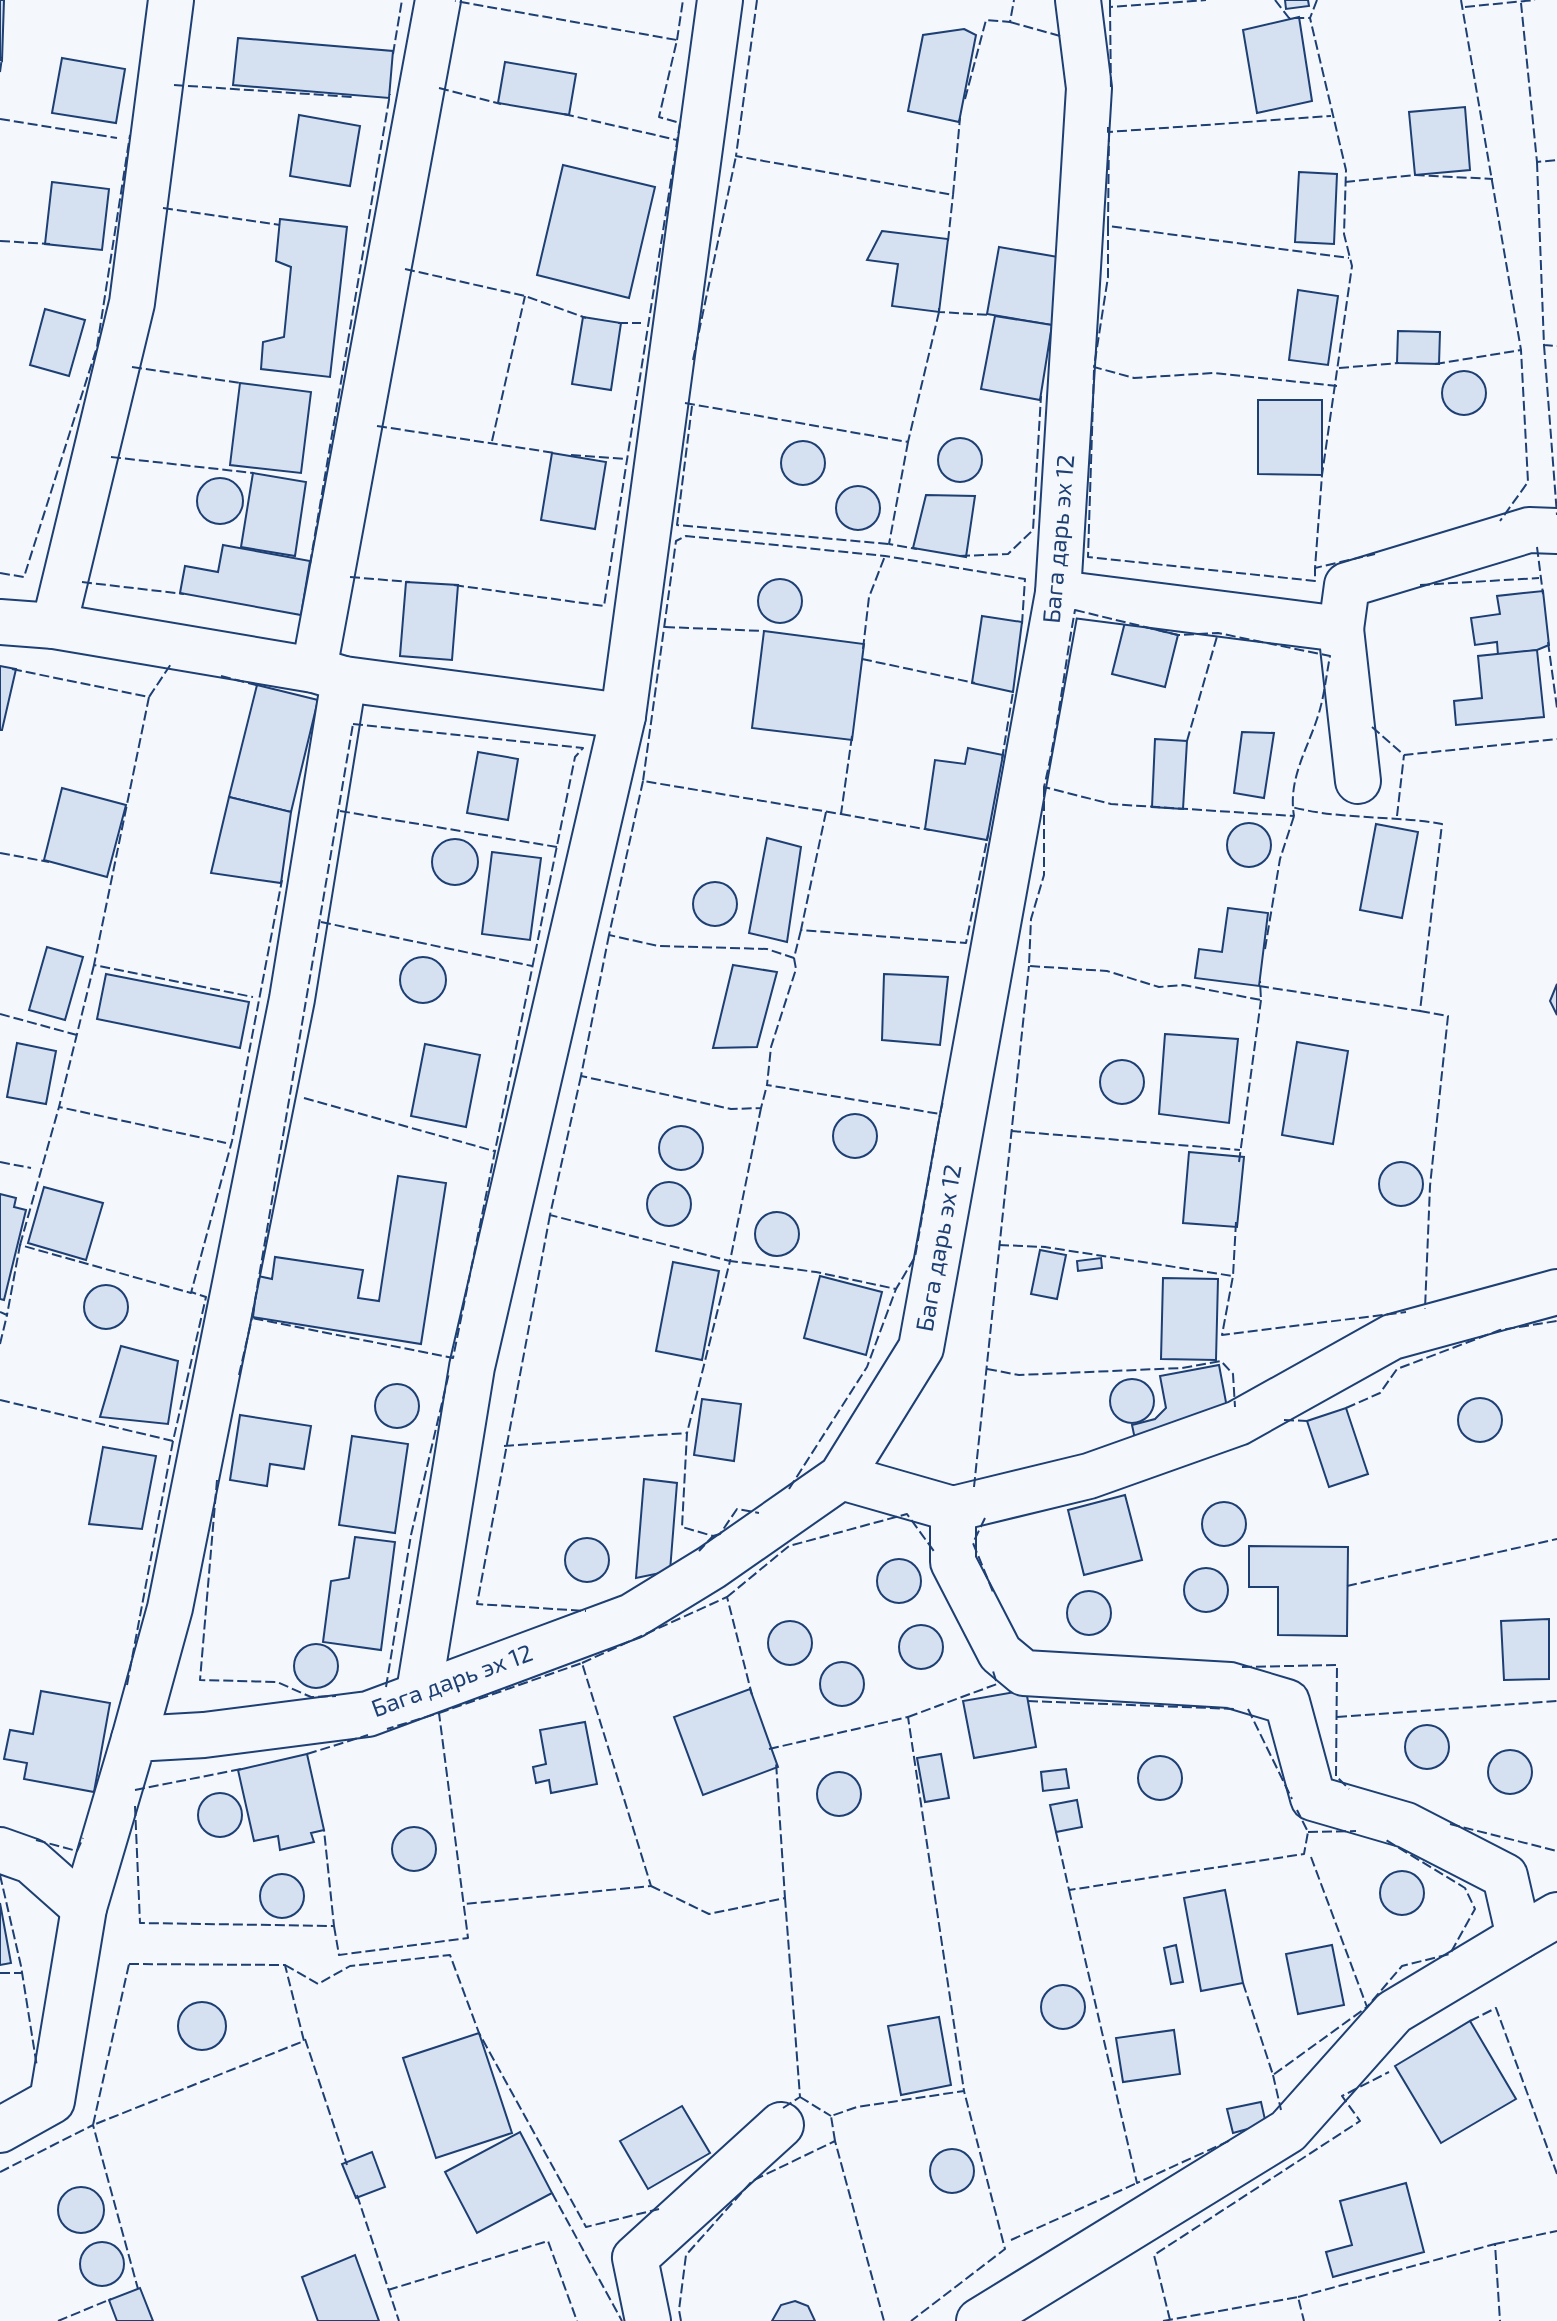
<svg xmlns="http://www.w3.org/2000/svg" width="1557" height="2321" viewBox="0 0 1557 2321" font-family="'Exo 2',sans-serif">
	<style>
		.building { fill: #d5e0f0; stroke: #1d3f73; stroke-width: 2 }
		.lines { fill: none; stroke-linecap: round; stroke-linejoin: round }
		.street-casing { stroke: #1d3f73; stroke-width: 48 }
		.street { stroke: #f4f7fb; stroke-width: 44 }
		.fence { stroke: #1d3f73; stroke-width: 2; stroke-dasharray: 10 4; stroke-linecap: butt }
		.labels { text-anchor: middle; stroke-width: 6; stroke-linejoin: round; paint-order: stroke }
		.street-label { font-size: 24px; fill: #1d3f73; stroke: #f4f7fb }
	</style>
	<rect width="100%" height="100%" fill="#f4f7fb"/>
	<g class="building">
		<polygon points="0,0 4,0 2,61 0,60"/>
		<polygon points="1285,0 1308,0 1309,6 1286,9"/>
		<polygon points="1299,17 1312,101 1257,113 1243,30"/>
		<polygon points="964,29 976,35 959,122 908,111 923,35"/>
		<polygon points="238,38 393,51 389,98 233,85"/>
		<polygon points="62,58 125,69 116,123 52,113"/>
		<polygon points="505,62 576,74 569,115 498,103"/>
		<polygon points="1465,107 1470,170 1415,175 1409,112"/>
		<polygon points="299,115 360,126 350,186 290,176"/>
		<polygon points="563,165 655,187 629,298 537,275"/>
		<polygon points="1299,172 1337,174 1334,244 1295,242"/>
		<polygon points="52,182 109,189 102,250 45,244"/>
		<polygon points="280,219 347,227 330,377 261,369 263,342 284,337 291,267 276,261"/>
		<polygon points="882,231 948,239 939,312 892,306 898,264 867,260"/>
		<polygon points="999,247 1064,258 1052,325 987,314"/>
		<polygon points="1298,290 1338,296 1328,365 1289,360"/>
		<polygon points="45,309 85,320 69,376 30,365"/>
		<polygon points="995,316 1052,325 1040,400 981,389"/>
		<polygon points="583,317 621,323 611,390 572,384"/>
		<polygon points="1398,331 1440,332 1439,364 1397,363"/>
		<circle cx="1464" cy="393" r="22"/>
		<polygon points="240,383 311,392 301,473 230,465"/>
		<polygon points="1258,400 1322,400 1322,475 1258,474"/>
		<circle cx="960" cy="460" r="22"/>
		<circle cx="803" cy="463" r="22"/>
		<polygon points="552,453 606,462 595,529 541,520"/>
		<polygon points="253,473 306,482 295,556 241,547"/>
		<circle cx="220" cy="501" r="23"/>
		<circle cx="858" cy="508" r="22"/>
		<polygon points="926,495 975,496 966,557 913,548"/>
		<polygon points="223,545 310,561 301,615 180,593 185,566 218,572"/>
		<circle cx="780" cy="601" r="22"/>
		<polygon points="406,582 458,585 452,660 400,656"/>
		<polygon points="1543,591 1549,645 1537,650 1498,655 1497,642 1475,645 1471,618 1500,614 1497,596"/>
		<polygon points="982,616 1022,622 1013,692 972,683"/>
		<polygon points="1125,622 1178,635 1165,687 1112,674"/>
		<polygon points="764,631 864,644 852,740 752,728"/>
		<polygon points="1537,650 1544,717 1456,725 1454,701 1482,698 1478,656"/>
		<polygon points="0,666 16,669 2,730 0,730"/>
		<polygon points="257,685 318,700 291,812 229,797"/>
		<polygon points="1242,732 1274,733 1264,798 1234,793"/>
		<polygon points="1155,739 1187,741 1183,809 1152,807"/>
		<polygon points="968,748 1003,755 987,840 925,829 935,760 965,764"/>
		<polygon points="478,752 518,759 508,820 467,813"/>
		<polygon points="62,788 126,805 107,877 44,860"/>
		<polygon points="229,797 291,812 281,883 211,873"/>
		<circle cx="1249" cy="845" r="22"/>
		<polygon points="1376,824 1418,832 1402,918 1360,910"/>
		<polygon points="767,838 801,847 787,942 749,933"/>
		<circle cx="455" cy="862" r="23"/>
		<polygon points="492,852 541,858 530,940 482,934"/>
		<circle cx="715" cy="904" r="22"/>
		<polygon points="1228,908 1268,913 1259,986 1195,978 1199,949 1222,952"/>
		<polygon points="47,947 83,957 65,1020 29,1010"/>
		<circle cx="423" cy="980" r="23"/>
		<polygon points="733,965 777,972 757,1047 713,1048"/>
		<polygon points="106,974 249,1002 240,1048 97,1019"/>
		<polygon points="884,974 948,977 940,1045 882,1040"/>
		<polygon points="1557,984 1557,1015 1550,1001"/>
		<polygon points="1165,1034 1238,1039 1229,1123 1159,1114"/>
		<polygon points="1297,1042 1348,1051 1333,1144 1282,1135"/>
		<polygon points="17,1043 56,1051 46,1104 7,1097"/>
		<polygon points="425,1044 480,1055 466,1127 411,1116"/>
		<circle cx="1122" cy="1082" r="22"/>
		<circle cx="855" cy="1136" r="22"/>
		<circle cx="681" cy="1148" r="22"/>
		<polygon points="1189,1152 1244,1157 1237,1227 1183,1223"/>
		<circle cx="1401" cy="1184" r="22"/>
		<polygon points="398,1176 446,1183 421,1344 253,1317 258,1276 272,1279 275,1257 363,1270 358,1298 379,1301"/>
		<circle cx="669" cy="1204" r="22"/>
		<polygon points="44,1187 103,1203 86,1260 28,1243"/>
		<polygon points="0,1194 16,1198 14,1207 26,1210 4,1300 0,1299"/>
		<circle cx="777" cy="1234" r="22"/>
		<polygon points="1040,1250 1066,1255 1057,1299 1031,1294"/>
		<polygon points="1101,1258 1102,1268 1078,1271 1077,1261"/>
		<polygon points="673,1262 719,1271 702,1360 656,1351"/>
		<polygon points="820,1276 882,1292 866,1355 804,1338"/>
		<polygon points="1163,1278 1218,1279 1216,1360 1161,1359"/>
		<circle cx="106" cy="1307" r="22"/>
		<polygon points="121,1346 178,1361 168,1424 100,1417"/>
		<polygon points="1219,1365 1228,1413 1136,1444 1132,1425 1155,1419 1166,1408 1160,1376"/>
		<circle cx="1132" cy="1401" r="22"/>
		<circle cx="397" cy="1406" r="22"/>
		<circle cx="1480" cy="1420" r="22"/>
		<polygon points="702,1399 741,1404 734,1461 694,1455"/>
		<polygon points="1346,1408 1368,1474 1329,1487 1307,1421"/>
		<polygon points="240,1415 311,1426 304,1469 270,1464 267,1486 230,1480"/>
		<polygon points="352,1436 408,1444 395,1533 339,1525"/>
		<polygon points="103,1447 156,1456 142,1529 89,1524"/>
		<polygon points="644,1479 677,1483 670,1571 636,1578"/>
		<polygon points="1125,1495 1142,1560 1084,1575 1068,1510"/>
		<circle cx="1224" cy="1524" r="22"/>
		<polygon points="355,1537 395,1542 381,1650 323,1642 331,1581 349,1578"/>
		<circle cx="587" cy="1560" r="22"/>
		<polygon points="1249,1546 1348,1547 1347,1636 1278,1635 1278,1587 1249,1587"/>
		<circle cx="899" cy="1581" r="22"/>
		<circle cx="1206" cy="1590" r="22"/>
		<circle cx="1089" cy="1613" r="22"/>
		<polygon points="1549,1619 1549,1679 1504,1680 1501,1621"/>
		<circle cx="790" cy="1643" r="22"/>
		<circle cx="921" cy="1647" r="22"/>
		<circle cx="316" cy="1666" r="22"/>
		<circle cx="842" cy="1684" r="22"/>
		<polygon points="750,1689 778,1767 703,1795 674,1717"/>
		<polygon points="1026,1690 1036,1747 974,1758 963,1701"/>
		<polygon points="41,1691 110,1703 94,1792 24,1779 27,1763 4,1759 10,1730 33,1734"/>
		<polygon points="585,1722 597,1784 551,1793 549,1780 536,1783 533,1767 546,1764 540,1730"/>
		<circle cx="1427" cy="1747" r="22"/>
		<circle cx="1510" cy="1772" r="22"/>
		<polygon points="307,1754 324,1830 311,1833 314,1842 280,1850 278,1836 254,1841 238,1770"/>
		<polygon points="941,1754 949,1798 925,1802 917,1758"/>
		<circle cx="1160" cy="1778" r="22"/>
		<polygon points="1066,1769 1069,1788 1043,1791 1041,1772"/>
		<circle cx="839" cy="1794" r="22"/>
		<circle cx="220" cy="1815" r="22"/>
		<polygon points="1077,1800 1082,1827 1056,1832 1050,1805"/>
		<circle cx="414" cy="1849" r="22"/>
		<circle cx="1402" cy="1893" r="22"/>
		<circle cx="282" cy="1896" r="22"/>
		<polygon points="1225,1890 1243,1983 1201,1991 1184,1898"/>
		<polygon points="0,1903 11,1963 0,1965"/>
		<polygon points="1176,1945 1183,1982 1171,1984 1164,1948"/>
		<polygon points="1332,1945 1344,2005 1298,2014 1286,1954"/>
		<circle cx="1063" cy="2007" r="22"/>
		<circle cx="202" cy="2026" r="24"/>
		<polygon points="939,2017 951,2085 901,2095 888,2026"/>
		<polygon points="1470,2021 1516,2099 1441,2143 1395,2066"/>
		<polygon points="1174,2030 1180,2074 1123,2082 1116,2038"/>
		<polygon points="479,2033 512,2133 436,2158 403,2058"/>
		<polygon points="1261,2102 1266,2124 1233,2133 1227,2109"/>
		<polygon points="682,2106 710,2153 648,2189 620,2141"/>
		<polygon points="520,2132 552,2193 477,2233 445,2172"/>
		<circle cx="952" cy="2171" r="22"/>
		<polygon points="372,2152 385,2187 356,2198 342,2164"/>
		<polygon points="1406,2183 1424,2252 1333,2277 1326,2252 1352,2245 1340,2201"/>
		<circle cx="81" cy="2210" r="23"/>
		<circle cx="102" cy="2264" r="22"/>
		<polygon points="355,2255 379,2321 318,2321 302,2277"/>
		<polygon points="140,2288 153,2321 117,2321 109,2300"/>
		<polygon points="795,2301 808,2306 815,2321 772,2321 781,2305"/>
	</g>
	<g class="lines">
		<defs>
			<g id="street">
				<polyline points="1058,593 1341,629 1347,585 1529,530 1557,531"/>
				<polyline points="0,622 54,626 314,670 344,679 623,716"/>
				<polyline points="54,626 132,303 171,0"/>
				<polyline points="1341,629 1358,781"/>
				<polyline points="314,670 438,0"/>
				<polyline points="841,1477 953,1509 1089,1476 1238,1423 1392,1337 1557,1292"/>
				<polyline points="953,1509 953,1562 1000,1653 1024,1673 1230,1685 1287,1702 1313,1798 1406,1825 1505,1876 1519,1937 1394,2012 1288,2131 979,2321"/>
				<polyline points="419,1692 472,1367 623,716 720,0"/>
				<polyline points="134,1739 170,1608 292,999 344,679"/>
				<polyline points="0,1850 31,1861 84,1908"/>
				<polyline points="1519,1937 1557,1915"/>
				<polyline points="0,2130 52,2101 84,1908 134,1739 204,1735 368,1714 632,1616 712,1567 841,1477 921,1348 1058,593 1089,88 1078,0"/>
				<polyline points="648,2321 635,2258 781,2125"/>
			</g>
		</defs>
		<use href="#street" class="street-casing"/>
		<use href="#street" class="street"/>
		<g class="fence">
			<polyline points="757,0 736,156 953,195 960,118"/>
			<polyline points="1110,0 1110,7 1206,0"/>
			<polyline points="1275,0 1289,18 1310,18"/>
			<polyline points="1317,0 1310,18 1346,170 1344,234 1352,266 1322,475 1315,568 1375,554"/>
			<polyline points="1461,0 1521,350 1528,482 1500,521"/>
			<polyline points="1521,3 1537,162 1557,160"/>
			<polyline points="1110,7 1111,91"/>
			<polyline points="1465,7 1535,0"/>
			<polyline points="1010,22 1064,37"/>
			<polyline points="677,40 683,0"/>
			<polyline points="393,54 402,0"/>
			<polyline points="0,72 2,57"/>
			<polyline points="174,85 353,97"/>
			<polyline points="439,88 501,104"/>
			<polyline points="965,99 986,20 1010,22 1014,0"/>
			<polyline points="564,114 677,140"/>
			<polyline points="0,119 117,138"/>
			<polyline points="1108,127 1108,132 1331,116"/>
			<polyline points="1109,132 1108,226 1349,258"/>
			<polyline points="1537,162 1544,345 1557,346"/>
			<polyline points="1345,182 1415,175 1493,179"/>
			<polyline points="163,208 280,225"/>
			<polyline points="1108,226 1108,277 1094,367 1134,378 1214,373 1337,386"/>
			<polyline points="0,241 50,244"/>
			<polyline points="948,241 953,195"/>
			<polyline points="405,269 525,296 586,318"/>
			<polyline points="939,308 939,312 991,315"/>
			<polyline points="618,323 641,323"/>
			<polyline points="1544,345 1557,515"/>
			<polyline points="693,360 736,156"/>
			<polyline points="1435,364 1521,350"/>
			<polyline points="132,367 240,383"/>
			<polyline points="1339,368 1399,363"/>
			<polyline points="1094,370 1088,557 1315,581 1315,568"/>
			<polyline points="685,403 908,442 939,312"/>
			<polyline points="692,406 677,525 889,544"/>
			<polyline points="377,426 555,453"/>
			<polyline points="492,441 525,296"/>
			<polyline points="908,442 889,544 917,549"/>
			<polyline points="571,455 627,459"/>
			<polyline points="111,457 253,473"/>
			<polyline points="1537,547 1543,594"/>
			<polyline points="960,556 1008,554 1033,530 1041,396"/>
			<polyline points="310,564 390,94"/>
			<polyline points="0,573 24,577 97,347 130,135"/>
			<polyline points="350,577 410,582"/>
			<polyline points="82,582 184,594"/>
			<polyline points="454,585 604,606 680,123 659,117 677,40 455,1"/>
			<polyline points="1420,585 1539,578"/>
			<path d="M1075 610 1178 635 1218 633 1330 656C1326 677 1324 699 1317 719 1306 752 1288 780 1294 816L1111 804 1044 787C1058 729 1064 670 1075 610Z"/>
			<polyline points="665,627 764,631"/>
			<polyline points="1548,642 1557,708"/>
			<polyline points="863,649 869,597 885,556"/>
			<polyline points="862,659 975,683"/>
			<polyline points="12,669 149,697 171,664"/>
			<polyline points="221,676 260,686"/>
			<polyline points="149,697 94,965 253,997"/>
			<polygon points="353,724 583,748 575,757 453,1358 252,1318"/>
			<polyline points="1372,727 1404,755 1557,739"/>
			<polyline points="852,736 841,814 643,781 676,541 686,536 885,556 1025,579 1022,624"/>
			<polyline points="1187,741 1218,633"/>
			<polyline points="1002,759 1013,692"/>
			<polyline points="643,781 609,935 658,946 767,949 794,958 801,930"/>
			<polyline points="1044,787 1044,875 1031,919 1029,966 1107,971 1159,987 1183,985 1261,1000 1260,981"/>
			<polyline points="340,811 557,847"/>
			<polyline points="826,812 801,930 966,943 988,835"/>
			<polyline points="841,814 930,830"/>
			<polyline points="1397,816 1404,755"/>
			<polyline points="0,853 49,862"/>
			<polyline points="321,922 532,966"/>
			<polyline points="609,935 581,1076 731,1109 761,1108 767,1085"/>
			<polyline points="1265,949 1280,859 1294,816"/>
			<polyline points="794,958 796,969 771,1047 767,1085 940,1114 943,1101"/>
			<polyline points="94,965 59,1107 226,1143"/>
			<path d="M1259 986 1420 1011 1442 824C1392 815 1341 820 1292 807"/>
			<polyline points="1420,1011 1448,1016 1430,1186 1425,1309"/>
			<polyline points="0,1014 77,1035"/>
			<polyline points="581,1076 550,1215 730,1261 687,1433 682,1527 713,1536 699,1551"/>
			<polyline points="304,1098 494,1151"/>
			<polyline points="761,1108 730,1261 816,1272 896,1289 915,1257 940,1114"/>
			<polyline points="1011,1131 1240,1150"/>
			<polyline points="0,1162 31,1168"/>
			<polyline points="1239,1162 1261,1000"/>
			<polyline points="550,1215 477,1604 586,1611"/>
			<polyline points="1236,1222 1233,1276 1222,1335 1406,1312"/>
			<polyline points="20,1245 59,1107"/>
			<polyline points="999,1245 1045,1247 1233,1276"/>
			<polyline points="0,1312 7,1315 20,1245 191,1293 232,1141 282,880"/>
			<polyline points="0,1344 7,1315"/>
			<polyline points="987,1369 1019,1375 1182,1368 1221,1361 1233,1374 1235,1407"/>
			<polyline points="239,1375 252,1318"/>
			<polyline points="0,1400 173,1441 206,1297 191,1292"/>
			<polyline points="1346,1408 1380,1393 1397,1369 1500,1330 1557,1321"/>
			<polyline points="1284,1420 1307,1421"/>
			<polyline points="504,1446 687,1433"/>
			<polyline points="217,1480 200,1680 277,1682 311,1697 336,1696"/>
			<polyline points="974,1487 1029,966"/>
			<polyline points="789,1489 867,1367 896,1289"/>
			<polyline points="985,1518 973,1543 993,1592"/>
			<polyline points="713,1536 720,1534 737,1509 759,1513"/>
			<polyline points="1347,1586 1557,1539"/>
			<polyline points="727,1597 789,1546 907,1514 936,1554"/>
			<polyline points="582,1663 727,1597 752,1695"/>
			<polyline points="1242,1667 1337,1665 1336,1776 1349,1789"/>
			<polyline points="127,1685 173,1441"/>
			<polyline points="386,1687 411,1535 449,1373"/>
			<polyline points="1028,1701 1236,1709"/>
			<polyline points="1248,1709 1292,1799"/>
			<polyline points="439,1713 582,1663 651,1886 465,1904"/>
			<polyline points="908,1717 997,1684 993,1671"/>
			<polyline points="1337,1717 1557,1701"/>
			<polyline points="769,1749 908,1717 964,2091"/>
			<polyline points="307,1754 368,1735"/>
			<polyline points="135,1790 241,1769"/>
			<polyline points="135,1806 140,1923 334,1926 324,1830"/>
			<polyline points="1450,1824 1557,1851"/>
			<polyline points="1056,1832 1069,1890 1304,1854 1308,1832 1297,1810"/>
			<polyline points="1308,1832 1356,1831"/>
			<polyline points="36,1840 77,1851 83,1838"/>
			<polyline points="1311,1857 1367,2007 1402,1966 1450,1954 1475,1909 1465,1888 1386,1840"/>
			<polyline points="0,1875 21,1966 37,2067"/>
			<polyline points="651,1886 709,1914 785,1898 776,1762"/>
			<polyline points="1069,1890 1137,2183 1231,2140"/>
			<polyline points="334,1926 339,1955 468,1938 439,1713 387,1729"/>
			<polygon points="129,1964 285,1965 304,2041 93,2125"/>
			<polyline points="285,1965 318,1984 350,1966 450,1955 479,2033 586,2227 659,2209"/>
			<polyline points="0,1973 22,1973"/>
			<polyline points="1243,1983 1273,2075 1367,2007"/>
			<polyline points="1470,2021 1496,2008 1557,2174"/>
			<polyline points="305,2039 347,2165"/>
			<polyline points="1273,2075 1281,2110"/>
			<polyline points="800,2097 831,2116"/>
			<polyline points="783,2108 800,2097 785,1898"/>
			<polyline points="835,2141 831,2116 857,2107 964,2091 1005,2249 911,2321"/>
			<polyline points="0,2172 93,2125 138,2289"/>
			<polyline points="552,2193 622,2321"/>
			<polyline points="357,2195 399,2321"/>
			<polyline points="1011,2240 1137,2183"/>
			<polyline points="1495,2244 1557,2231"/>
			<polyline points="388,2290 548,2241 577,2321"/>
			<polyline points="1298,2297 1495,2244 1500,2321"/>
			<polyline points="1170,2320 1154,2255 1360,2121 1342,2096 1389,2072"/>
			<polyline points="58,2321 111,2299"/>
			<polyline points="681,2321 679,2310 686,2255 752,2181 835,2141 884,2321"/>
			<polyline points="1163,2321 1298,2297 1304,2321"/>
		</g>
	</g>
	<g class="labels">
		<g class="street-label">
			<text transform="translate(1059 539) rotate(-85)" y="8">Бага дарь эх 12</text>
			<text transform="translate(939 1248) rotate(-80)" y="8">Бага дарь эх 12</text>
			<text transform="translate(452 1681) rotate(-20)" y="8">Бага дарь эх 12</text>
		</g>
	</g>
</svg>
